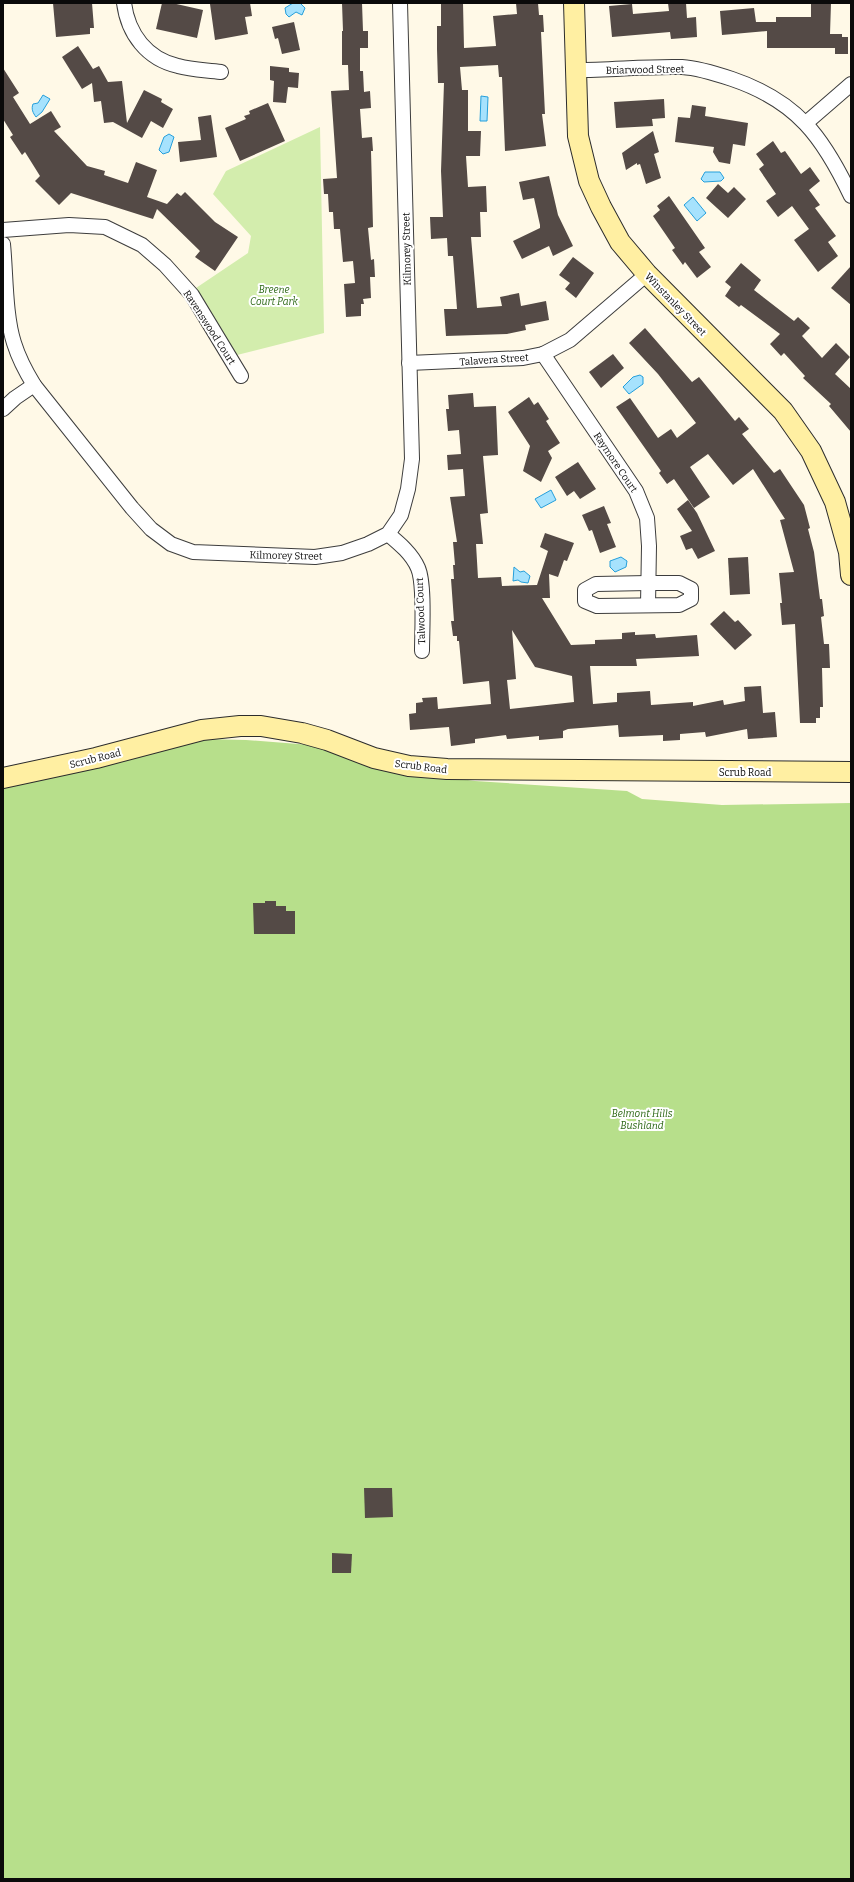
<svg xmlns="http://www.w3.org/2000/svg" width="854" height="1882" viewBox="0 0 854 1882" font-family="Bitter,serif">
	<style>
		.green { fill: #d3edad }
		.forest { fill: #b7df8b }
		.water { fill: #a6e2fd; stroke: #259fdb }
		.building { fill: #544a46; fill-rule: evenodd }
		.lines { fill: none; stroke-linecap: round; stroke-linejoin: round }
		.street-casing { stroke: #3d3d3d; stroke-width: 16 }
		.secondary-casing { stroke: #2c2c2c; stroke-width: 22 }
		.street { stroke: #fff; stroke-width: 14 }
		.secondary { stroke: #ffefa2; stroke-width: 20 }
		.labels { text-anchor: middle; stroke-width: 4; stroke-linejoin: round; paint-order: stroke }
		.street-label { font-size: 10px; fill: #0a0a0a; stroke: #fff }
		.park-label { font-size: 10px; font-style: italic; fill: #2c6715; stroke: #fff }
	</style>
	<rect width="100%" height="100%" fill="#fff9e7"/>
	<polygon class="green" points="320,127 324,333 237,355 196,288 248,253 251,236 213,194 226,171"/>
	<polygon class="forest" points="204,739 246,740 311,745 388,769 475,781 627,791 642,799 722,805 851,803 851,1879 3,1879 3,783"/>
	<g class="water">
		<polygon points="293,3 300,3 305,8 302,15 296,12 289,17 286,14 285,8"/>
		<path d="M43 95 50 99 42 112 36 117C33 113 31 109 33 104L38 103Z"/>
		<polygon points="481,96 488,97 487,121 480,121"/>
		<polygon points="169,134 174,137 169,152 163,154 159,150 164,137"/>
		<polygon points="705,172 720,172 724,178 721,181 704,182 701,179"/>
		<polygon points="693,197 706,213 697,221 684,205"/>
		<polygon points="640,375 643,377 643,384 629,394 623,387 633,377"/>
		<polygon points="551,490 556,500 541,508 535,499"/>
		<polygon points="621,557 627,561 626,567 615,572 610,567 610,561"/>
		<polygon points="514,567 520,572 524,571 530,576 528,583 521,582 518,580 513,581"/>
	</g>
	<g class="building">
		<polygon points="53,3 92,3 94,28 90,28 90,34 56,37"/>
		<polygon points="162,3 172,3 203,10 197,38 156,29"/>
		<polygon points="218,3 250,3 252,16 245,17 248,34 215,40 210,4"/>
		<polygon points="342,3 362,3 363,31 368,31 368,48 360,48 360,71 363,71 364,92 370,91 371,108 360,109 362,138 372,137 373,151 371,151 373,227 368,228 371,260 374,259 375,277 370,277 371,298 363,299 364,304 361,304 361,316 346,317 344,284 355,283 353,261 343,262 340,229 334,229 333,212 329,212 328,194 324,194 323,179 337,178 331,91 349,90 348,65 342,65 342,31 343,31"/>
		<polygon points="441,3 463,3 464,48 496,46 493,16 517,14 516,3 538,3 539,15 543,15 544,32 541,32 545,114 542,114 546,146 505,151 502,77 499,77 498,65 460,67 462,90 468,90 468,131 481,131 480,156 466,156 468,187 486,186 487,212 480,212 481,237 471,237 477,308 502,306 500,297 519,293 521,306 546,301 549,320 525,325 526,330 507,334 446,336 444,309 457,309 453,256 448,256 447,238 431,239 430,217 443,217 441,171 444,83 438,83 437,49 437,26 441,26"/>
		<polygon points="668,3 686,3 687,18 696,17 697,37 671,39 670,32 612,37 609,6 632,4 633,14 669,11"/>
		<polygon points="811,3 831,3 830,34 842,34 842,37 848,37 848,54 835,54 835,48 767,48 767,31 722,35 720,11 754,8 756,22 776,22 776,17 811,17"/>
		<polygon points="294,22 300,50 282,54 278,38 275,39 272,27"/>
		<polygon points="78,46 93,69 99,66 108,82 122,81 127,123 144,90 162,99 161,102 173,109 163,128 151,121 142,138 113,122 104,123 101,101 94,102 92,83 82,89 62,57"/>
		<polygon points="270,66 289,68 289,72 299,73 298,88 288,87 286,103 273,102 274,81 270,80"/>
		<polygon points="3,68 19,93 13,97 30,124 51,111 61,127 54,131 87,166 105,171 104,175 128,183 136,162 157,170 147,197 167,204 177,193 181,196 185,192 215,222 238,237 215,271 195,257 200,251 157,209 153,219 71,193 59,205 35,181 40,176 25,152 22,155 10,137 13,135 3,119"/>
		<polygon points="664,99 665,118 652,119 653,126 616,128 614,102"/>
		<polygon points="268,103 285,141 240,161 225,128 246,119 244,116 250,114 249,111"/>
		<polygon points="692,105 706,107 705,116 748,123 745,146 733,144 730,164 719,162 713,152 714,147 675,142 678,117 690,118"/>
		<polygon points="211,115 217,157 180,162 178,142 201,140 198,117"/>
		<polygon points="653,131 659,152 654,154 661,178 646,184 640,164 637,165 637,163 626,170 622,153"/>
		<polygon points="773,141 781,153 785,151 801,174 810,167 820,181 809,190 820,205 815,208 836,236 828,242 838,256 818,272 794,240 809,229 792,206 778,217 766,201 776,194 759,169 764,165 756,154"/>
		<polygon points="549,176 558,215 573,246 553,256 549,246 522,259 513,241 540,228 540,225 534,198 523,200 519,182"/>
		<polygon points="718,184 728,193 734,187 746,199 728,218 706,198"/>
		<polygon points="669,196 705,248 699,252 711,267 697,278 685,262 683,265 672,250 675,248 653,216 660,210 657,206"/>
		<polygon points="573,257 594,273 576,298 565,289 570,283 559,275"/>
		<polygon points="741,263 761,280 754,290 794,321 798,317 810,328 802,336 822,358 836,343 850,357 835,374 851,389 851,432 829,406 831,404 803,378 805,376 784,353 781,356 770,344 780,334 741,305 739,307 725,296 731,287 725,282"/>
		<polygon points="851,266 851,305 831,288"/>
		<polygon points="645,328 692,382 699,377 735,421 739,417 749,429 742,434 774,473 780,469 804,505 810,528 808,529 814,552 820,599 822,599 824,616 821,617 824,644 829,644 830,668 822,668 823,707 820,707 820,718 816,718 816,723 800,723 795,624 782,625 780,603 782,603 779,573 794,572 780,520 785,519 753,469 733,485 708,454 690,467 710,497 694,508 674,479 667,484 659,473 661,471 616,407 630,398 658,438 671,429 677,438 696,423 658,374 629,343"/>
		<polygon points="613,354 624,368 601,388 589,372"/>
		<path d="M473 393 474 407 496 406 498 455 483 456 488 513 480 514 483 544H476L478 578 501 577 502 586 537 585 548 551 540 547 545 533 574 543 567 561 564 560 558 577 549 574 550 598H542L571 645 595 644V640L622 639V633L635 632V635L655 634 656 638 697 635 699 656 636 659 637 666H590L593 704 617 702V693L650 691 651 705 693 702V706L723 700 724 705 745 701 744 687 761 686 763 713 775 712 777 737 748 739 747 729 706 737 705 732 680 734V740L663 741V735L619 737 618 725 568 729 563 731V738L539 740V736L507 739 506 735 475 739V743L451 746 449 727 410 730 409 714 416 713V703L423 702 422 698 437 697 438 709 491 704 489 681 463 684 459 641H457V636H453L451 621H454L451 579H454L453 565H455L453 542H457L450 497 465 496 463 469 448 470 447 455 461 454 459 430 448 431 446 409H449L448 395ZM512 630 535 667 572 676 574 702 510 709 507 680 516 679Z"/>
		<polygon points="529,397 534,405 538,402 549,419 546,421 560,443 548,451 552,458 541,482 523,471 530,446 508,412"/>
		<polygon points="578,462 596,489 580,499 574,491 567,496 555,477"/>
		<polygon points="688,500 697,513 715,551 698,559 692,548 686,550 680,536 692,531 677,509"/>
		<polygon points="604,506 611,523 607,524 616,547 600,553 592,530 589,531 582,515"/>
		<polygon points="748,557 750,594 730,595 728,558"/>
		<polygon points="724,611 735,622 738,620 752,635 735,650 710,624"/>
		<polygon points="265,901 276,901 276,906 286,906 286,911 295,911 295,934 254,934 253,903 265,903"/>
		<polygon points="364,1488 392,1488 393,1517 365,1518"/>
		<polygon points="332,1553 352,1554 351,1573 332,1573"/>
	</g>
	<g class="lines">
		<defs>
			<g id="street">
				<path d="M124 3C128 34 147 59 178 66 192 70 207 70 221 72"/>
				<path d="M576 70C612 70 647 66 682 67 699 68 717 74 732 79 797 101 823 137 851 196"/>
				<polyline points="806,123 851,84"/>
				<polyline points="3,230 69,225 105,227 142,245 165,265 192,295 241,376"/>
				<path d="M3 244C6 274 5 315 14 343 19 359 26 372 34 385L132 508 151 529 171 544 193 552 315 557 342 553 368 544 388 534 401 515 408 489 412 459 400 3"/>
				<polyline points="543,354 636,491 647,518 649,546 648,605"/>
				<polyline points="409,363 523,358 543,354 570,340 647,274"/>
				<polyline points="3,409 15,398 34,385"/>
				<path d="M388 534C400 544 412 554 418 568 425 584 422 632 422 651"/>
				<polygon points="648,583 679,583 691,589 691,599 679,605 597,606 585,601 585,590 596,584"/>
			</g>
			<g id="secondary">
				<polyline points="574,3 578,136 589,181 601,207 620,242 647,274 783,411 811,451 835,502 849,552 851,575"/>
				<polyline points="3,778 96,758 202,730 240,726 261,726 302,733 327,740 374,758 409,766 447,769 851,772"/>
			</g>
		</defs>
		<use href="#street" class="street-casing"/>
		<use href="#secondary" class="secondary-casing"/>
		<use href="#street" class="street"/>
		<use href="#secondary" class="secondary"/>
	</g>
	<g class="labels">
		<g class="street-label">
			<text transform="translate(645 69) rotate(-1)" y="4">Briarwood Street</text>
			<text transform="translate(406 249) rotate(-91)" y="4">Kilmorey Street</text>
			<text transform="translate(676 304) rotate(46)" y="4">Winstanley Street</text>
			<text transform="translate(210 327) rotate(57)" y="4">Ravenswood Court</text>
			<text transform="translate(494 359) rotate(-4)" y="4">Talavera Street</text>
			<text transform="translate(616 462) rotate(56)" y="4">Raymore Court</text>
			<text transform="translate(286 555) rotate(1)" y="4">Kilmorey Street</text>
			<text transform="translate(420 611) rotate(-92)" y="4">Talwood Court</text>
			<text transform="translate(95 758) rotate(-14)" y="4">Scrub Road</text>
			<text transform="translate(421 766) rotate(7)" y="4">Scrub Road</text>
			<text x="745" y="776">Scrub Road</text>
		</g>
		<g class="park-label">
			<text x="274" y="293">Breene<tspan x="274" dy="12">Court Park</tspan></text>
			<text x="642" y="1117">Belmont Hills<tspan x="642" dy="12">Bushland</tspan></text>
		</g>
	</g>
	<rect width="854" height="1882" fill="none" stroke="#0a0a0a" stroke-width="8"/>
</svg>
